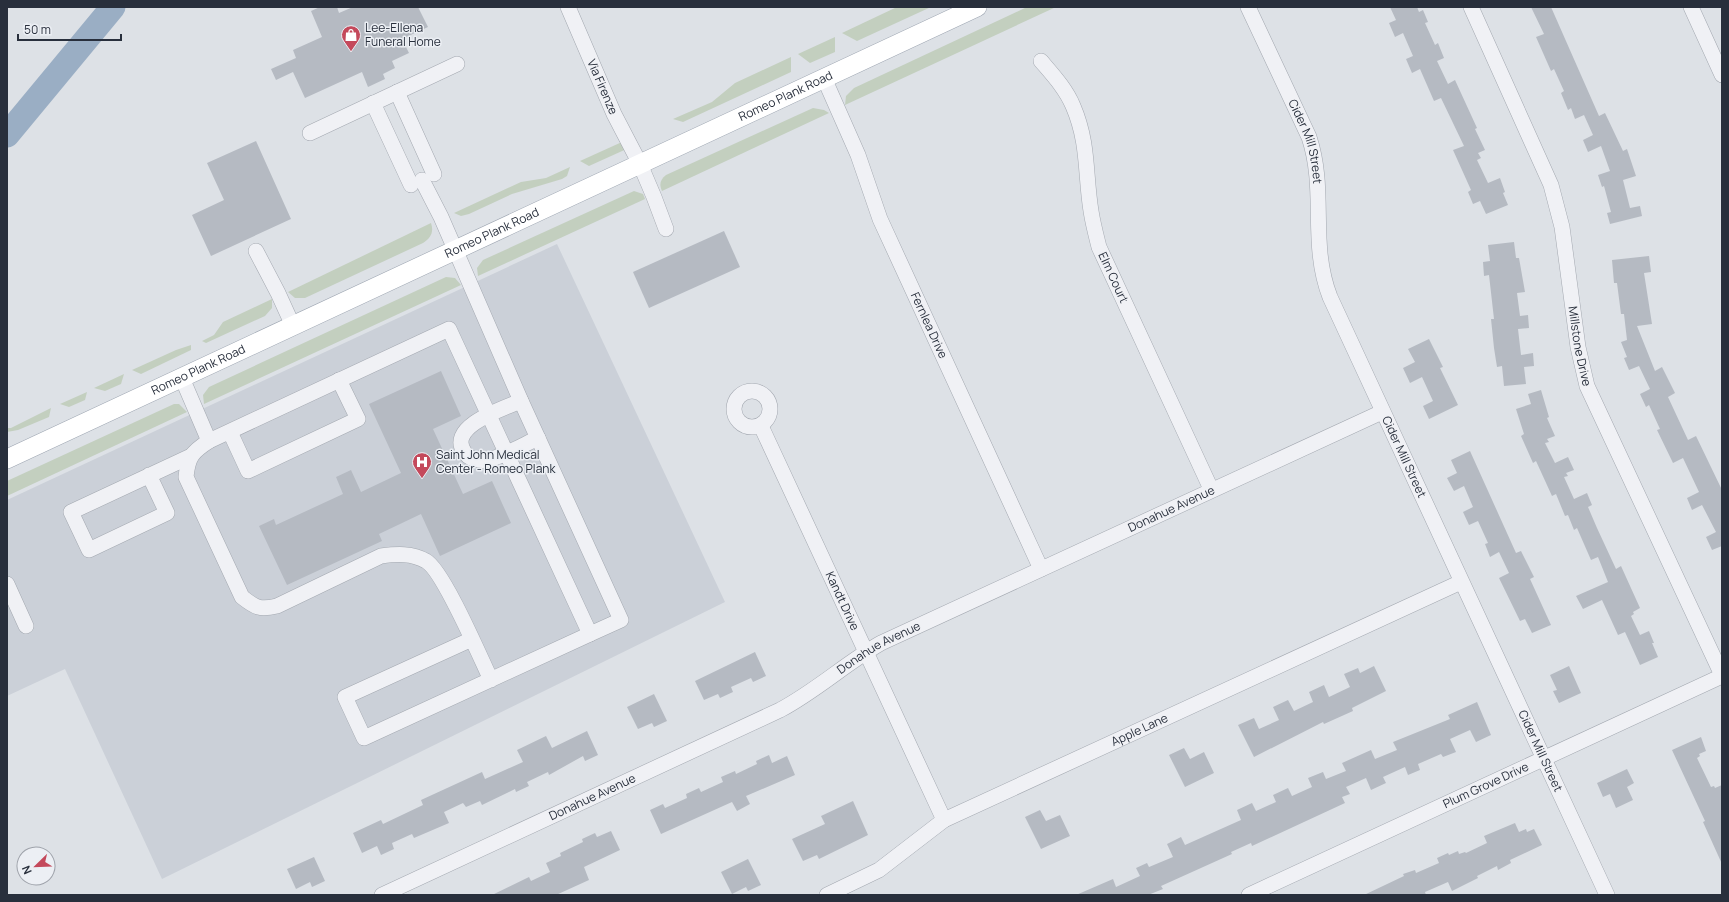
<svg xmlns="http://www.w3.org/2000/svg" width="1729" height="902" viewBox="0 0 1729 902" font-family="Manrope,sans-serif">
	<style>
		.built { fill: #cbd0d8 }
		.green { fill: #c3cfbf }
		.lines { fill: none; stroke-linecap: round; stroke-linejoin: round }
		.river { stroke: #9aaec4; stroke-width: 25 }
		.building { fill: #b5bac2 }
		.minor-casing { stroke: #a3a8b0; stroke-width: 16 }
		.major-casing { stroke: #9da5b1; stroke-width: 20 }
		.minor { stroke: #f0f1f5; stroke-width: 15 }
		.major { stroke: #fff; stroke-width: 19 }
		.labels { text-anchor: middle; stroke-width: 3; stroke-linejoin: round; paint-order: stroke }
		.poi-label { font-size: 12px; fill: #282f3c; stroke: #eceff4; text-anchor: start }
		.street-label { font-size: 12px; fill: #282f3c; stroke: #eceff4 }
	</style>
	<rect width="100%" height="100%" fill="#dde1e6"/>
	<polygon class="built" points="557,244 725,602 162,879 65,669 7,696 7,500"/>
	<g class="green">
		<polygon points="897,7 931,7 857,41 842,33"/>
		<polygon points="1027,7 1056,7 845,105 846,96 854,88"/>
		<polygon points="835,37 835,52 810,63 798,54"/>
		<polygon points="791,57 791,72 683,122 673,119 712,102 735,83"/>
		<path d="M813 108 824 110 829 113 662 191C659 184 660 180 666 175Z"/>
		<polygon points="633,137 631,147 589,166 580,161"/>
		<polygon points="570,167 567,176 562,179 512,194 469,214 461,216 454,213 521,182 546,178"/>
		<polygon points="634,191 643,194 645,199 478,276 477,268 483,260"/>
		<path d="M431 223C434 232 431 238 423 243L305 298H295L288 292Z"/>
		<polygon points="446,277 455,278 461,285 204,404 203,395 209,387"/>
		<polygon points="272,299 272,308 265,316 206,343 202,341 214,335 223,322"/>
		<polygon points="191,345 191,350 141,374 132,370 176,350"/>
		<polygon points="124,374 121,384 105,391 94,388"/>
		<polygon points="87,392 85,400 69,407 60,404"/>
		<polygon points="174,404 179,404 187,412 7,496 7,481"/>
		<polygon points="51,408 49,417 18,430 7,432 7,428 11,428"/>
	</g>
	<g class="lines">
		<polyline class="river" points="7,135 113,7"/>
	</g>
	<g class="building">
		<polygon points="320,7 337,7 339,13 353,7 418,7 428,27 402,39 409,53 392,61 395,68 383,74 385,79 368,87 362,72 305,98 293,72 276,80 271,69 296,58 293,50 322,37 311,11"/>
		<polygon points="1390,7 1417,7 1419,12 1423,10 1428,22 1425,23 1435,45 1438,43 1444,58 1437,61 1448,84 1455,80 1477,128 1475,129 1485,150 1478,153 1481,158 1477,160 1488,183 1500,178 1505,192 1503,193 1508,205 1486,214 1480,201 1473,204 1468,192 1471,190 1453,150 1464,146 1441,98 1434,101 1420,69 1412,73 1406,59 1413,56 1403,33 1395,37 1389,23 1396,20"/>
		<polygon points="1531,7 1551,7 1599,116 1605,113 1623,151 1627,149 1636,176 1623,180 1630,208 1640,206 1642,216 1610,224 1607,213 1611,212 1604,186 1602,187 1598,175 1610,171 1601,146 1588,152 1583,140 1593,135 1584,115 1575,119 1571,108 1568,110 1561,93 1564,91 1554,69 1551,71 1536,37 1544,34"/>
		<polygon points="256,141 291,219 211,256 192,215 224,200 207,163"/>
		<polygon points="724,231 740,267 649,308 633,272"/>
		<polygon points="1514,242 1516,258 1519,258 1525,292 1517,293 1520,316 1528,315 1529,328 1518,329 1521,355 1533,353 1534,366 1524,367 1526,384 1504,386 1502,366 1497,367 1494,348 1491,319 1494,319 1489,275 1484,276 1483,262 1490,261 1488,245"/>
		<polygon points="1649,256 1651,272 1644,273 1652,324 1637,326 1655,371 1662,367 1675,393 1668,397 1688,440 1696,436 1722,490 1722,546 1712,550 1706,537 1716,532 1702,505 1692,510 1687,498 1699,492 1683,458 1673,463 1657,430 1660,429 1649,405 1646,407 1640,394 1650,389 1639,366 1629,370 1624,358 1627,357 1621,342 1627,340 1624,314 1621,314 1617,283 1614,283 1612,260"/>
		<polygon points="1429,339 1443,367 1440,368 1458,405 1429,419 1423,406 1433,401 1422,377 1410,383 1403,368 1415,362 1408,349"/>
		<polygon points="441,371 461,416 433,429 463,494 492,481 511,523 440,556 421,514 379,534 382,541 287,585 259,526 274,519 276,525 343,494 336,477 351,470 361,492 401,473 369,404"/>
		<polygon points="1541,390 1549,417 1547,418 1555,436 1547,439 1549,442 1545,443 1555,463 1568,457 1574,470 1566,473 1568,476 1564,477 1574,499 1587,493 1592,505 1588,507 1597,528 1616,569 1621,566 1640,608 1633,612 1634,614 1631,616 1640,635 1649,631 1654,643 1652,643 1658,657 1640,665 1625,632 1618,635 1602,600 1583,609 1576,596 1608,582 1598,557 1591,560 1577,528 1574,530 1568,515 1565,516 1556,494 1552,496 1536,461 1533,463 1521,436 1524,434 1516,409 1531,404 1528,394"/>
		<polygon points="1470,451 1516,553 1521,551 1534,577 1530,579 1551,625 1532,633 1525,619 1520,621 1499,578 1509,573 1499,552 1490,557 1485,544 1488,543 1478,521 1469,525 1463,512 1473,507 1464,486 1454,491 1447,478 1457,473 1451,460"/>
		<polygon points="755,652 766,676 753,682 751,678 731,687 733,692 720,698 718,694 704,700 695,681"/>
		<polygon points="1374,666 1386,691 1352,708 1353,711 1324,724 1323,722 1254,757 1238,725 1254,718 1259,729 1279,720 1273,707 1288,700 1294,711 1313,702 1309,692 1324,685 1329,697 1350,687 1344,674 1358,668 1360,673"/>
		<polygon points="1569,666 1581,693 1559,703 1553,691 1557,690 1550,675"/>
		<polygon points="654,694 667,721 654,727 652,723 638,729 627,707"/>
		<polygon points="1477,702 1491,735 1476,742 1470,730 1450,739 1456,752 1443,757 1441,754 1418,764 1420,770 1408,775 1405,767 1383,777 1386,783 1371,790 1366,778 1346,787 1350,794 1342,797 1345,803 1252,846 1251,843 1231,852 1232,854 1161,886 1163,889 1148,895 1076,895 1113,879 1116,887 1140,876 1136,868 1147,863 1149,867 1173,857 1167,844 1181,837 1185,845 1241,820 1237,810 1252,803 1256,811 1276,802 1273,795 1288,788 1292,796 1312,787 1308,778 1323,772 1326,779 1346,771 1342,763 1371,750 1375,759 1397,750 1393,742 1450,719 1448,715"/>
		<polygon points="587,731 598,755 585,761 583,756 549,775 548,772 527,782 529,786 516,792 515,789 482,805 480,801 466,807 463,803 444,812 449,823 414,838 412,834 392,843 394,849 381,855 377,846 362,853 353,833 381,820 383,824 423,805 421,800 482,772 485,779 523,762 517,750 546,736 552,748"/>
		<polygon points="1701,737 1706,751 1699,754 1700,756 1697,758 1711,787 1714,786 1715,788 1722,785 1722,864 1703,822 1705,821 1672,750"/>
		<polygon points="1184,748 1190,759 1204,752 1214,773 1185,787 1169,755"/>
		<polygon points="769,755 772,763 787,756 795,775 746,796 750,804 737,811 732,802 661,834 650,810 663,804 665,808 687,798 686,794 699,788 701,792 723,782 721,777 735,771 736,774 757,764 756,761"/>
		<polygon points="1627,769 1634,783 1627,787 1633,800 1616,808 1610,794 1603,797 1597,783"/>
		<polygon points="853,801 868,835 819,859 817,855 803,861 792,839 825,824 821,816"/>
		<polygon points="1040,810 1046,821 1060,815 1070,836 1041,849 1025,817"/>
		<polygon points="1515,823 1519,832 1526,829 1527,832 1534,829 1542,845 1510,860 1511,863 1498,870 1497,866 1477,876 1478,878 1452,891 1448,882 1425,892 1426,895 1364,895 1404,876 1403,874 1415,870 1416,873 1439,863 1437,858 1448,853 1449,855 1458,851 1459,854 1465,852 1466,853 1487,843 1484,836"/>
		<polygon points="611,831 620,850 584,867 589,880 556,895 492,895 529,877 531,881 550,872 546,863 561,856 560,853 583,842 582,839 595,833 597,837"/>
		<polygon points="314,857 325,881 312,887 310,882 296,889 287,869"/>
		<polygon points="748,859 761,885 748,891 746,887 732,894 721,872"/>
	</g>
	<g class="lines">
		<defs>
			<g id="minor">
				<path id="s1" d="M568 7 614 114 640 164 654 197 666 229"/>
				<path id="s2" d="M1248 7 1309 137C1327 191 1309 243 1330 297L1607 895"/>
				<path id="s3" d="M1471 7 1551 185 1562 227 1578 347 1587 386 1722 675"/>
				<polyline points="1691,7 1722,75"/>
				<path id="s4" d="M1041 61C1053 75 1066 89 1073 106 1089 143 1085 174 1091 211 1093 224 1096 235 1099 247L1211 489"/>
				<path id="s5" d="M824 78 858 155 880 219 1041 569"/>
				<polyline points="397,92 434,174"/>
				<polyline points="373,103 411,185"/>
				<polyline points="310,133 457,64"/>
				<polyline points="422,180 441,217 521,401 621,620 590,634"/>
				<polyline points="256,251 278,293 293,326"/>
				<polyline points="182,378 209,441"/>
				<circle cx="752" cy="409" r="18"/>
				<path d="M521 401C504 408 445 427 465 453 470 460 480 461 488 460 500 458 525 444 538 438"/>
				<path id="s6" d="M761 426 944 820"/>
				<polyline points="230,432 248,471 358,419 339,380"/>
				<polyline points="149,475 167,513 89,550 71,512 191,456"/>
				<polyline points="7,584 26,626"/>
				<path d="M472 639 345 697 364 738 590 634 449 329 209 441C192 452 188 457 186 477L242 597C256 608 260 610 277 606L381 556C397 554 412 553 426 561 443 570 481 659 491 680"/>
				<path id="s7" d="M382 895 780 710C816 691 846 663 881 643L1382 412"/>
				<path id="s8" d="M827 895 879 870 944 820 1461 582"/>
				<path id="s9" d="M1249 895 1722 676"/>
			</g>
			<g id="major">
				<path id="s10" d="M7 459 977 7"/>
			</g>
		</defs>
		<use href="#minor" class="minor-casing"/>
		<use href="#major" class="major-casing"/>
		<use href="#minor" class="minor"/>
		<use href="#major" class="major"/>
	</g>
	<defs>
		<symbol id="shop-pin" viewBox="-11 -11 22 30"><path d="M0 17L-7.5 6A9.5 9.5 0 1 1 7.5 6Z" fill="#c4495b" stroke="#eceff4"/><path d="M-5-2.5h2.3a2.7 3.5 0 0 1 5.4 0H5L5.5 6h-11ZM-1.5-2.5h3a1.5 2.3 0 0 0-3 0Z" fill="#fff"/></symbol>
		<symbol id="hospital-pin" viewBox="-11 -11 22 30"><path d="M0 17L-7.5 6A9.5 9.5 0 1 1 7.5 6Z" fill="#c4495b" stroke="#eceff4"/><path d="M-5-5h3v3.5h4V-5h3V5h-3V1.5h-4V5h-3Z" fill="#fff"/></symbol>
	</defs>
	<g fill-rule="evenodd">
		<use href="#shop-pin" x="340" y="24" width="22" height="30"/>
		<use href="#hospital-pin" x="411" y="451" width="22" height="30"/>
	</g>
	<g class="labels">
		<g class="poi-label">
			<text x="365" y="32">Lee-Ellena<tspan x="365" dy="14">Funeral Home</tspan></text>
			<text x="436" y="459">Saint John Medical<tspan x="436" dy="14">Center - Romeo Plank</tspan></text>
		</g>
		<g class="street-label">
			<text dy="4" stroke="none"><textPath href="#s1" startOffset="87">Via Firenze</textPath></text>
			<text dy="4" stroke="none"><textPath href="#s10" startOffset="859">Romeo Plank Road</textPath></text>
			<text dy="4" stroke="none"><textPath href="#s2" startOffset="147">Cider Mill Street</textPath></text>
			<text dy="4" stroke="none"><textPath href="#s10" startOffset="535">Romeo Plank Road</textPath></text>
			<text dy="4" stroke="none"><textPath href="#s4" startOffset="233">Elm Court</textPath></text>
			<text dy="4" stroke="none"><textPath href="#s5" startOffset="269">Fernlea Drive</textPath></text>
			<text dy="4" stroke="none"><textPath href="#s3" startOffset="359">Millstone Drive</textPath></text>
			<text dy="4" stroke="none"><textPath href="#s10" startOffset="211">Romeo Plank Road</textPath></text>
			<text dy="4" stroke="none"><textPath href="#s2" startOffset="482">Cider Mill Street</textPath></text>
			<text dy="4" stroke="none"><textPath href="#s7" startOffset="880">Donahue Avenue</textPath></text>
			<text dy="4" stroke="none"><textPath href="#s6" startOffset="193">Kandt Drive</textPath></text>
			<text dy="4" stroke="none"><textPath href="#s7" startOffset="556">Donahue Avenue</textPath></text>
			<text dy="4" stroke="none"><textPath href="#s8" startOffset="355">Apple Lane</textPath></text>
			<text dy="4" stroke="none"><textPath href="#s2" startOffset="806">Cider Mill Street</textPath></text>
			<text dy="4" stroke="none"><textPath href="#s9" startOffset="261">Plum Grove Drive</textPath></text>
			<text dy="4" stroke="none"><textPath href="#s7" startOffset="232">Donahue Avenue</textPath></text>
		</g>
	</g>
	<rect width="1729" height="902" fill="none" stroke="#282f3c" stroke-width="16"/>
	<g transform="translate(36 866) rotate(247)"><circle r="19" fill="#eceff4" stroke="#9ea2aa"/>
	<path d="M0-3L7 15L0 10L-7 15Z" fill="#c4495b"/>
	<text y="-6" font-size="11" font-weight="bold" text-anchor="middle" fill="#282f3c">N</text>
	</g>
	<path d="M18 34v6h103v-6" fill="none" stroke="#282f3c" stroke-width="2"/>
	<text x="24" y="34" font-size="12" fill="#282f3c" stroke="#eceff4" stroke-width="3" paint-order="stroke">50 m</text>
</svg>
